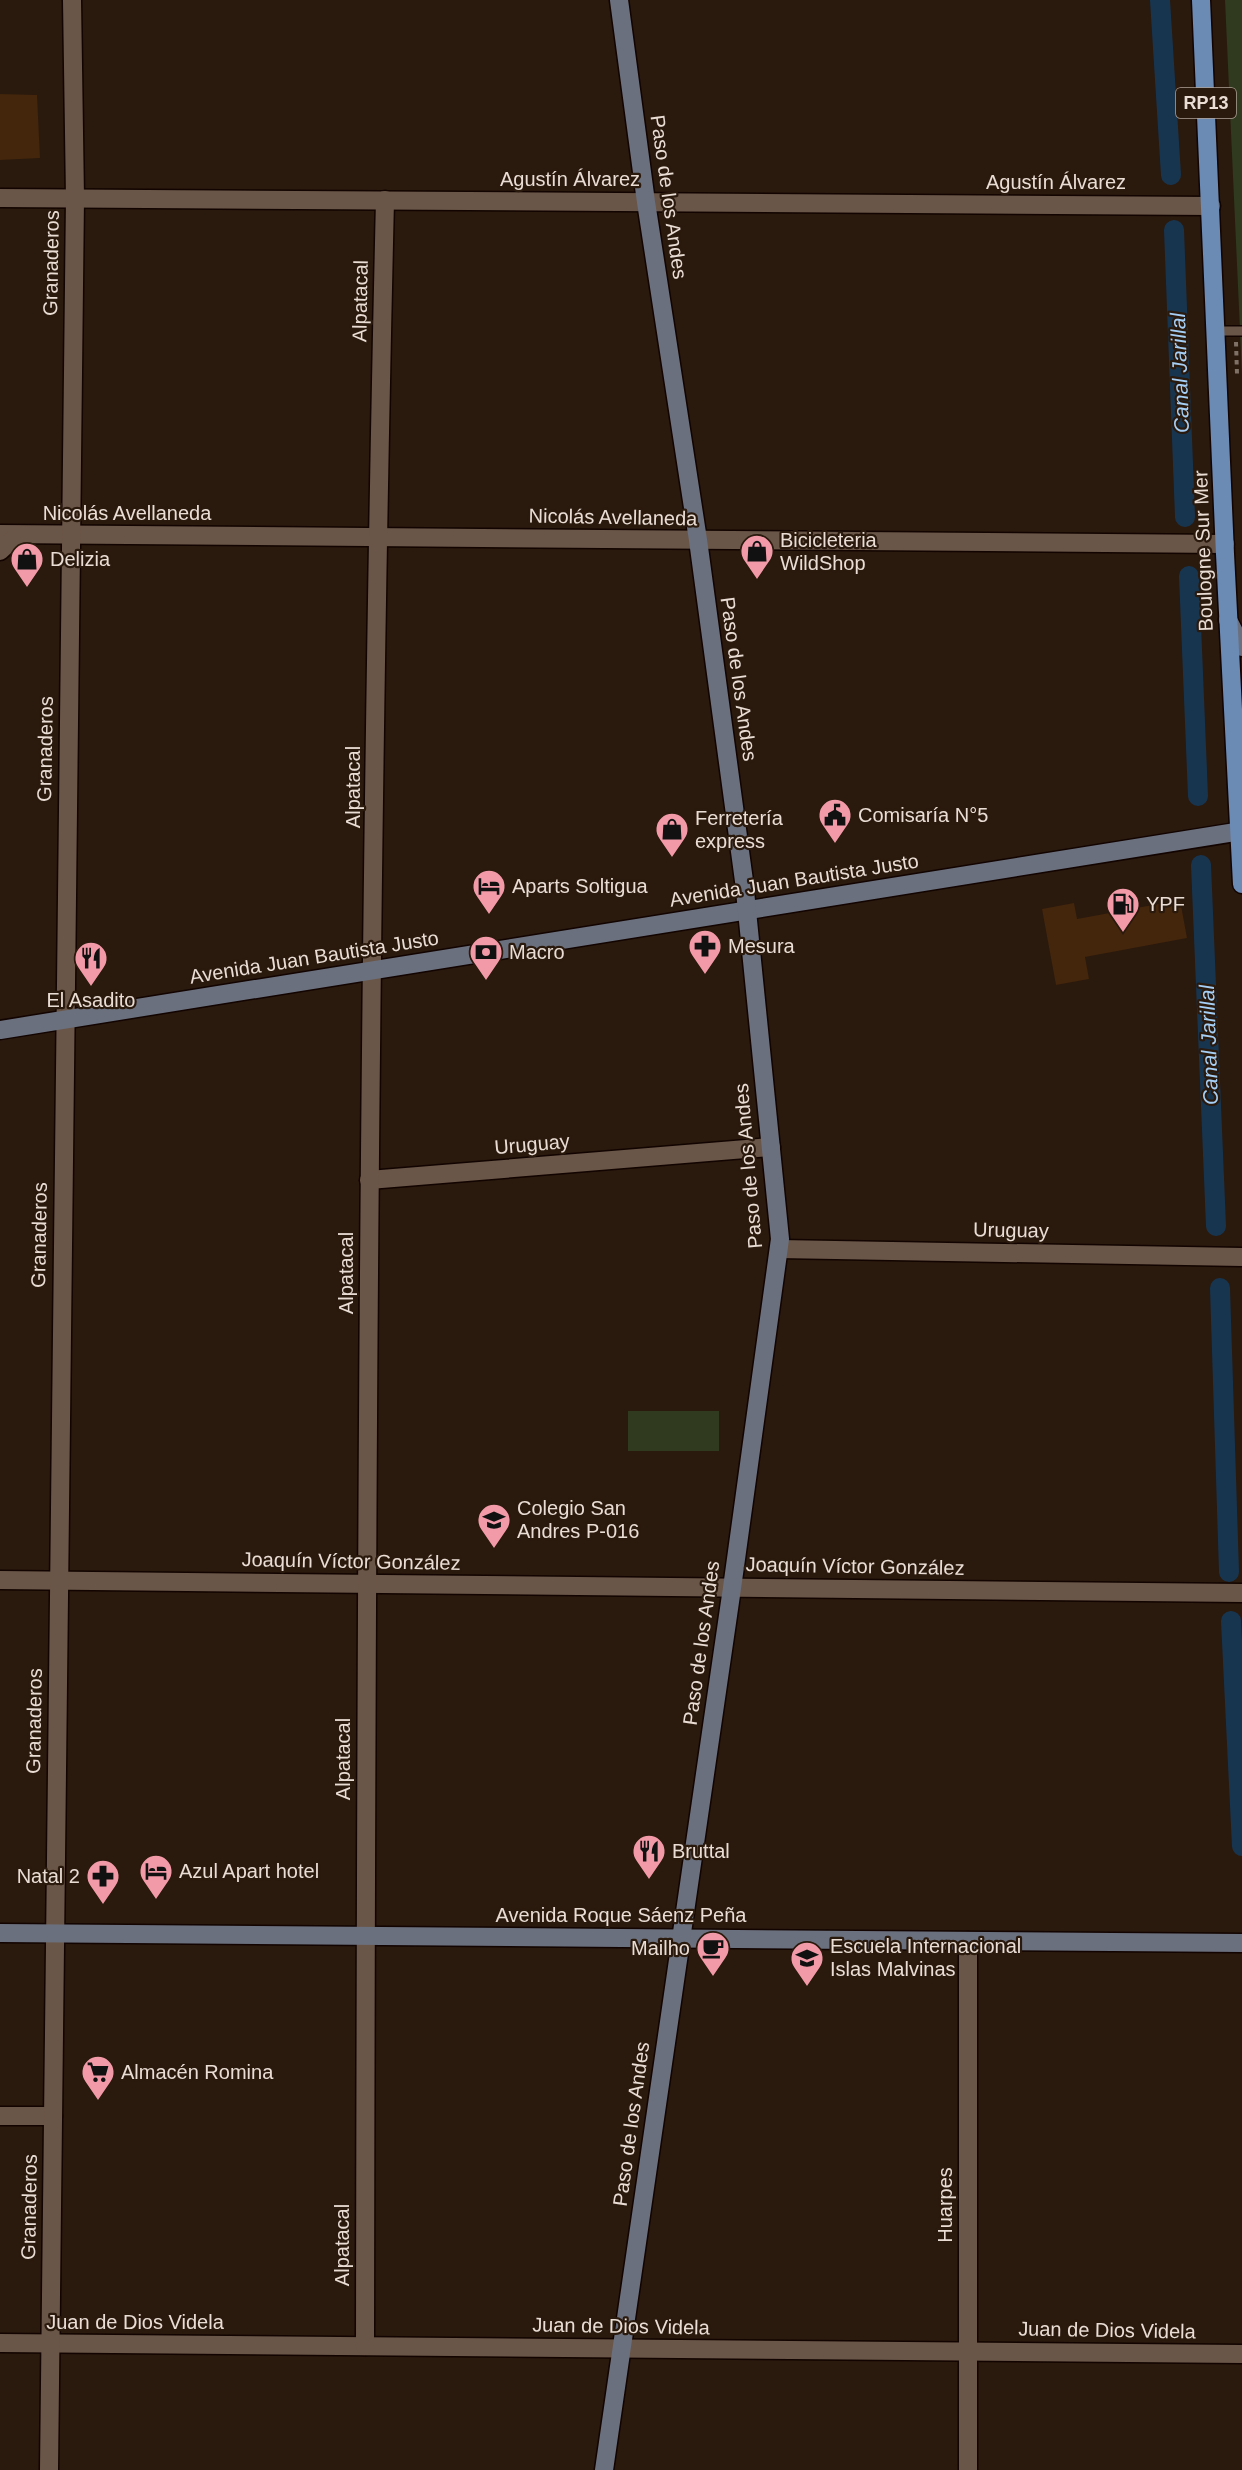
<svg xmlns="http://www.w3.org/2000/svg" width="1242" height="2470" viewBox="0 0 1242 2470" font-family="Arial,sans-serif">
	<style>
		.green { fill: #303a1e }
		.lines { fill: none; stroke-linecap: round; stroke-linejoin: round }
		.canal { stroke: #18354f; stroke-width: 20 }
		.building { fill: #43260c }
		.lane-casing { stroke: #120400; stroke-width: 12 }
		.street-casing { stroke: #120400; stroke-width: 21 }
		.secondary-casing { stroke: #120400; stroke-width: 21 }
		.primary-casing { stroke: #120400; stroke-width: 21 }
		.path { stroke: #807167; stroke-width: 4; stroke-dasharray: 4.5 4.5; stroke-linecap: butt }
		.lane { stroke: #6a5648; stroke-width: 9 }
		.street { stroke: #6a5648; stroke-width: 18 }
		.secondary { stroke: #6b707e; stroke-width: 18 }
		.primary { stroke: #6b8ab4; stroke-width: 18 }
		.labels { text-anchor: middle; stroke-width: 4.5; stroke-linejoin: round; paint-order: stroke }
		.shield { fill: #2a190d; stroke: #b0a298; stroke-width: 1.5 }
		.shield-label { font-size: 18px; font-weight: bold; fill: #e9ddd4 }
		.street-label { font-size: 20px; fill: #e9ddd4; stroke: #2a190d }
		.poi-label { font-size: 20px; fill: #e9ddd4; stroke: #2a190d; text-anchor: start }
		.water-label { font-size: 21px; font-style: italic; fill: #a6cff6; stroke: #2a190d }
	</style>
	<rect width="100%" height="100%" fill="#2a190d"/>
	<g class="green">
		<polygon points="1225,0 1242,0 1242,375"/>
		<rect x="628" y="1411" width="91" height="40"/>
	</g>
	<g class="lines">
		<g class="canal">
			<polyline points="1160,0 1171,175"/>
			<polyline points="1174,230 1185,517"/>
			<polyline points="1189,576 1198,796"/>
			<polyline points="1201,865 1216,1226"/>
			<polyline points="1220,1288 1229,1572"/>
			<polyline points="1231,1621 1242,1846"/>
		</g>
	</g>
	<g class="building">
		<polygon points="0,94 37,95 40,158 0,160"/>
		<polygon points="1180,900 1187,938 1085,957 1089,979 1056,985 1042,909 1074,903 1077,919"/>
	</g>
	<g class="lines">
		<defs>
			<polyline id="lane" points="1216,331 1242,331"/>
			<g id="street">
				<polyline points="0,198 1211,206"/>
				<polyline points="0,534 1225,544"/>
				<polyline points="0,551 13,539 25,535"/>
				<polyline points="369,1180 771,1147"/>
				<polyline points="779,1249 1242,1257"/>
				<polyline points="0,1580 1242,1593"/>
				<polyline points="0,2116 53,2116"/>
				<polyline points="0,2343 1242,2354"/>
				<path d="M365 2346C366 1631 368 916 385 200"/>
				<polyline points="49,2470 75,198 72,0"/>
				<polyline points="968,2470 968,1941"/>
			</g>
			<g id="secondary">
				<polyline points="1228,620 1242,647"/>
				<polyline points="0,1030 1242,831"/>
				<polyline points="0,1933 1242,1943"/>
				<polyline points="604,2470 732,1588 780,1239 744,881 698,540 646,202 619,0"/>
			</g>
			<polyline id="primary" points="1201,0 1225,554 1242,884"/>
		</defs>
		<use href="#lane" class="lane-casing"/>
		<use href="#street" class="street-casing"/>
		<use href="#secondary" class="secondary-casing"/>
		<use href="#primary" class="primary-casing"/>
		<polyline class="path" points="1236,342 1237,374"/>
		<use href="#lane" class="lane"/>
		<use href="#street" class="street"/>
		<use href="#secondary" class="secondary"/>
		<use href="#primary" class="primary"/>
	</g>
	<defs>
		<symbol id="shop-pin" viewBox="-11 -11 22 30"><path d="M0 17L-7.5 6A9.5 9.5 0 1 1 7.5 6Z" fill="#f39aa8" stroke="#2a190d"/><path d="M-5-2.5h2.3a2.7 3.5 0 0 1 5.4 0H5L5.5 6h-11ZM-1.5-2.5h3a1.5 2.3 0 0 0-3 0Z" fill="#111"/></symbol>
		<symbol id="civic-pin" viewBox="-11 -11 22 30"><path d="M0 17L-7.5 6A9.5 9.5 0 1 1 7.5 6Z" fill="#f39aa8" stroke="#2a190d"/><path d="M-.6-6.5H3V-4.5H.6V-3L4-1V1h2V6H-6V1h2V-1L-.6-3ZM-1.2 2.5V6h2.4V2.5Z" fill="#111"/></symbol>
		<symbol id="hotel-pin" viewBox="-11 -11 22 30"><path d="M0 17L-7.5 6A9.5 9.5 0 1 1 7.5 6Z" fill="#f39aa8" stroke="#2a190d"/><path d="M-6-4.5h1.5V1H6V5H4.5V3h-9V5H-6ZM-4 0a1.8 1.8 0 1 1 3.6 0ZM.5 0V-2.5h3Q6-2.5 6 0Z" fill="#111"/></symbol>
		<symbol id="fuel-pin" viewBox="-11 -11 22 30"><path d="M0 17L-7.5 6A9.5 9.5 0 1 1 7.5 6Z" fill="#f39aa8" stroke="#2a190d"/><path d="M-5.5-6h7V0h2V4h1.3V-2.5L3-4.5l.8-.8L6-3V5H2.5V1h-1V6h-7ZM-4.2-4.7v3.2H.2V-4.7Z" fill="#111"/></symbol>
		<symbol id="pharmacy-pin" viewBox="-11 -11 22 30"><path d="M0 17L-7.5 6A9.5 9.5 0 1 1 7.5 6Z" fill="#f39aa8" stroke="#2a190d"/><path d="M-2-6h4v4h4v4h-4v4h-4v-4h-4v-4h4Z" fill="#111"/></symbol>
		<symbol id="bank-pin" viewBox="-11 -11 22 30"><path d="M0 17L-7.5 6A9.5 9.5 0 1 1 7.5 6Z" fill="#f39aa8" stroke="#2a190d"/><path d="M-6-4H6V4H-6ZM0-2.3a2.3 2.3 0 1 0 0 4.6a2.3 2.3 0 1 0 0-4.6Z" fill="#111"/></symbol>
		<symbol id="restaurant-pin" viewBox="-11 -11 22 30"><path d="M0 17L-7.5 6A9.5 9.5 0 1 1 7.5 6Z" fill="#f39aa8" stroke="#2a190d"/><path d="M-5-6h1v4h1v-4h1v4h1v-4h1v5L-1.5 .5V6h-2V.5L-5-1ZM5-6V6H3V1.5H1.5Q1.5-4 5-6Z" fill="#111"/></symbol>
		<symbol id="school-pin" viewBox="-11 -11 22 30"><path d="M0 17L-7.5 6A9.5 9.5 0 1 1 7.5 6Z" fill="#f39aa8" stroke="#2a190d"/><path d="M0-5L7-2L0 1L-7-2ZM-4 1L0 2.5L4 1V4Q0 6-4 4Z" fill="#111"/></symbol>
		<symbol id="cafe-pin" viewBox="-11 -11 22 30"><path d="M0 17L-7.5 6A9.5 9.5 0 1 1 7.5 6Z" fill="#f39aa8" stroke="#2a190d"/><path d="M-5.5-4.5H6V0H3Q3 3.5 0 3.5H-2.5Q-5.5 3.5-5.5 0ZM3-3.2v2h1.7v-2ZM-6 4.5H4V6H-6Z" fill="#111"/></symbol>
		<symbol id="university-pin" viewBox="-11 -11 22 30"><path d="M0 17L-7.5 6A9.5 9.5 0 1 1 7.5 6Z" fill="#f39aa8" stroke="#2a190d"/><path d="M0-5L7-2L0 1L-7-2ZM-4 1L0 2.5L4 1V4Q0 6-4 4Z" fill="#111"/></symbol>
		<symbol id="supermarket-pin" viewBox="-11 -11 22 30"><path d="M0 17L-7.5 6A9.5 9.5 0 1 1 7.5 6Z" fill="#f39aa8" stroke="#2a190d"/><path d="M-6-5.5h2.5l.6 2H6L4.5 2H-2.5L-4.4-4H-6ZM-1.5 3.2a1.3 1.3 0 1 0 .1 0ZM3 3.2a1.3 1.3 0 1 0 .1 0Z" fill="#111"/></symbol>
	</defs>
	<g fill-rule="evenodd">
		<use href="#shop-pin" x="738" y="532" width="38" height="52"/>
		<use href="#shop-pin" x="8" y="540" width="38" height="52"/>
		<use href="#civic-pin" x="816" y="796" width="38" height="52"/>
		<use href="#shop-pin" x="653" y="810" width="38" height="52"/>
		<use href="#hotel-pin" x="470" y="867" width="38" height="52"/>
		<use href="#fuel-pin" x="1104" y="885" width="38" height="52"/>
		<use href="#pharmacy-pin" x="686" y="927" width="38" height="52"/>
		<use href="#bank-pin" x="467" y="933" width="38" height="52"/>
		<use href="#restaurant-pin" x="72" y="939" width="38" height="52"/>
		<use href="#school-pin" x="475" y="1501" width="38" height="52"/>
		<use href="#restaurant-pin" x="630" y="1832" width="38" height="52"/>
		<use href="#hotel-pin" x="137" y="1852" width="38" height="52"/>
		<use href="#pharmacy-pin" x="84" y="1857" width="38" height="52"/>
		<use href="#cafe-pin" x="694" y="1929" width="38" height="52"/>
		<use href="#university-pin" x="788" y="1939" width="38" height="52"/>
		<use href="#supermarket-pin" x="79" y="2053" width="38" height="52"/>
	</g>
	<g class="labels">
		<rect class="shield" x="1176" y="88" width="60" height="30" rx="4.5"/>
		<g class="shield-label">
			<text x="1206" y="109">RP13</text>
		</g>
		<g class="street-label">
			<text x="570" y="186">Agustín Álvarez</text>
			<text x="1056" y="189">Agustín Álvarez</text>
			<text transform="translate(669 197) rotate(82)" y="7">Paso de los Andes</text>
			<text transform="translate(51 263) rotate(-89)" y="7">Granaderos</text>
			<text transform="translate(360 301) rotate(-89)" y="7">Alpatacal</text>
			<text x="127" y="520">Nicolás Avellaneda</text>
			<text transform="translate(613 517) rotate(1)" y="7">Nicolás Avellaneda</text>
			<text transform="translate(1203 551) rotate(-92)" y="7">Boulogne Sur Mer</text>
			<text transform="translate(739 679) rotate(82)" y="7">Paso de los Andes</text>
			<text transform="translate(45 749) rotate(-89)" y="7">Granaderos</text>
			<text transform="translate(353 787) rotate(-90)" y="7">Alpatacal</text>
			<text transform="translate(794 880) rotate(-9)" y="7">Avenida Juan Bautista Justo</text>
			<text transform="translate(314 957) rotate(-9)" y="7">Avenida Juan Bautista Justo</text>
			<text transform="translate(532 1144) rotate(-5)" y="7">Uruguay</text>
			<text transform="translate(748 1166) rotate(-95)" y="7">Paso de los Andes</text>
			<text transform="translate(1011 1230) rotate(1)" y="7">Uruguay</text>
			<text transform="translate(39 1235) rotate(-89)" y="7">Granaderos</text>
			<text transform="translate(346 1273) rotate(-90)" y="7">Alpatacal</text>
			<text transform="translate(351 1561) rotate(1)" y="7">Joaquín Víctor González</text>
			<text transform="translate(855 1566) rotate(1)" y="7">Joaquín Víctor González</text>
			<text transform="translate(701 1643) rotate(-82)" y="7">Paso de los Andes</text>
			<text transform="translate(34 1721) rotate(-89)" y="7">Granaderos</text>
			<text transform="translate(343 1759) rotate(-90)" y="7">Alpatacal</text>
			<text x="621" y="1922">Avenida Roque Sáenz Peña</text>
			<text transform="translate(631 2124) rotate(-82)" y="7">Paso de los Andes</text>
			<text transform="translate(945 2205) rotate(-90)" y="7">Huarpes</text>
			<text transform="translate(29 2207) rotate(-89)" y="7">Granaderos</text>
			<text transform="translate(342 2245) rotate(-90)" y="7">Alpatacal</text>
			<text x="135" y="2329">Juan de Dios Videla</text>
			<text transform="translate(621 2326) rotate(1)" y="7">Juan de Dios Videla</text>
			<text transform="translate(1107 2330) rotate(1)" y="7">Juan de Dios Videla</text>
		</g>
		<g class="poi-label">
			<text x="780" y="547">Bicicleteria<tspan x="780" dy="23">WildShop</tspan></text>
			<text x="50" y="566">Delizia</text>
			<text x="858" y="822">Comisaría N°5</text>
			<text x="695" y="825">Ferretería<tspan x="695" dy="23">express</tspan></text>
			<text x="512" y="893">Aparts Soltigua</text>
			<text x="1146" y="911">YPF</text>
			<text x="728" y="953">Mesura</text>
			<text x="509" y="959">Macro</text>
			<text x="91" y="1007" text-anchor="middle">El Asadito</text>
			<text x="517" y="1515">Colegio San<tspan x="517" dy="23">Andres P-016</tspan></text>
			<text x="672" y="1858">Bruttal</text>
			<text x="179" y="1878">Azul Apart hotel</text>
			<text x="80" y="1883" text-anchor="end">Natal 2</text>
			<text x="830" y="1953">Escuela Internacional<tspan x="830" dy="23">Islas Malvinas</tspan></text>
			<text x="690" y="1955" text-anchor="end">Mailho</text>
			<text x="121" y="2079">Almacén Romina</text>
		</g>
		<g class="water-label">
			<text transform="translate(1180 373) rotate(-92)" y="7">Canal Jarillal</text>
			<text transform="translate(1209 1045) rotate(-92)" y="7">Canal Jarillal</text>
		</g>
	</g>
</svg>
